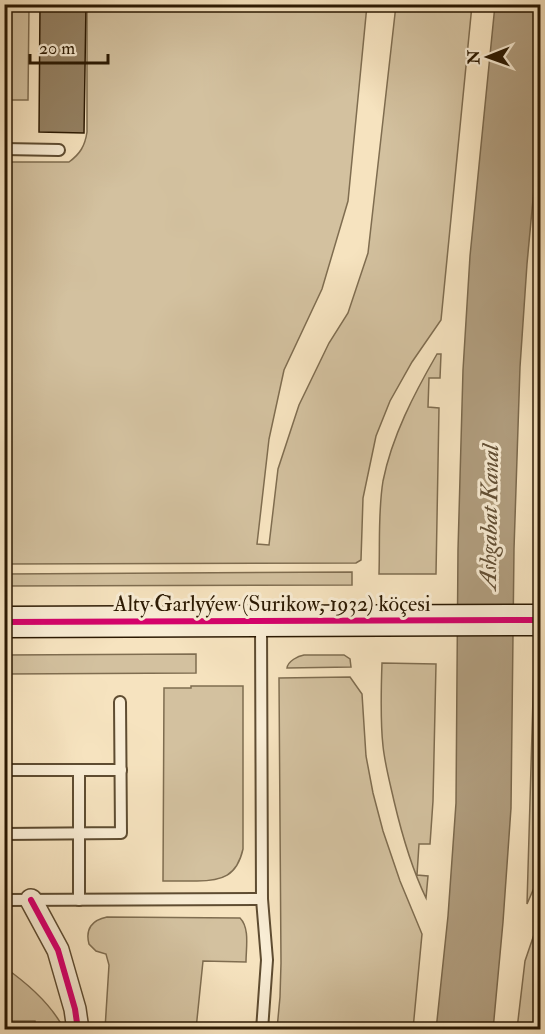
<svg xmlns="http://www.w3.org/2000/svg" width="545" height="1034" viewBox="0 0 545 1034" font-family="'IM FELL Double Pica',serif">
	<style>
		.green { fill: #d3c19f; stroke: #7f6d50; stroke-width: 1.5 }
		.water { fill: #b19e7f; stroke: #7b694d; stroke-width: 1.5 }
		.building { fill: #958264; stroke: #2b1902; stroke-width: 1.5 }
		.lines { fill: none; stroke-linecap: round; stroke-linejoin: round }
		.lane-casing { stroke: #5e4c31; stroke-width: 14 }
		.street-casing { stroke: #5e4c31; stroke-width: 24 }
		.secondary-casing { stroke: #2b1902; stroke-width: 33 }
		.lane { stroke: #f9edd5; stroke-width: 10 }
		.street { stroke: #f9edd5; stroke-width: 21 }
		.secondary { stroke: #f9edd5; stroke-width: 30 }
		.cycleway-casing { stroke: #f9edd5; stroke-width: 10 }
		.cycleway { stroke: #d6006c; stroke-width: 6 }
		.labels { text-anchor: middle; stroke-width: 6; stroke-linejoin: round; paint-order: stroke }
		.street-label { font-size: 22px; fill: #2b1902; stroke: #f9edd5 }
		.water-label { font-size: 24px; font-style: italic; fill: #614e34; stroke: #f9edd5 }
	</style>
	<rect width="100%" height="100%" fill="#f6e3bf"/>
	<filter id="stains"><feTurbulence type="fractalNoise" baseFrequency=".00333" numOctaves="4"/><feColorMatrix values="0 0 0 0 .2 0 0 0 0 .09 0 0 0 0 .02 0 0 0 .5 -.17"/></filter>
	<radialGradient id="worn" r=".72"><stop offset=".6" stop-color="#630" stop-opacity="0"/><stop offset="1" stop-color="#630" stop-opacity=".3"/></radialGradient>
	<g class="green">
		<polygon points="5,4 29,5 28,100 5,100"/>
		<path d="M90 4 367 5 348 201 322 289 284 370 269 439 257 544 269 545 278 469 299 405 329 343 348 313 368 253 396 5H472L441 320 412 362 390 401 376 436 363 498 361 560 356 563 5 564V162H69C80 154 85 146 87 132V5Z"/>
		<path d="M437 354H441L440 378H429L428 407 439 408 436 574H379C380 543 378 511 383 481 392 436 414 394 437 354Z"/>
		<polygon points="352,572 352,585 4,586 5,574"/>
		<polygon points="196,654 196,673 5,674 5,655"/>
		<path d="M304 655H344L350 659 351 667 287 668C288 661 298 656 304 655Z"/>
		<path d="M382 663 436 664 433 801 430 844H419L417 875 428 876 426 898C411 867 402 835 394 801 390 783 385 765 383 746 380 719 381 691 382 663Z"/>
		<polygon points="534,664 540,664 540,874 527,904"/>
		<polygon points="350,677 362,694 366,756 373,793 383,831 400,881 422,934 413,1029 277,1029 280,997 281,963 279,678"/>
		<path d="M191 686H243V849C237 876 222 881 197 881 186 881 175 881 163 881L164 688H191Z"/>
		<path d="M107 917 240 918C250 928 246 948 246 962L203 961 196 1029H105L109 965 106 954 96 951 89 944C85 929 92 920 107 917Z"/>
		<polygon points="540,917 540,1029 517,1029 525,961"/>
		<path d="M4 967C27 983 51 1004 64 1029H36L35 1021H5Z"/>
	</g>
	<polygon class="water" points="495,5 540,5 540,124 527,264 520,367 514,549 511,808 503,922 493,1030 436,1030 448,916 456,803 458,550 463,370 470,256"/>
	<polygon class="building" points="40,4 86,4 84,133 39,132"/>
	<g class="lines">
		<defs>
			<g id="lane">
				<polyline points="4,149 59,150"/>
				<polyline points="261,622 262,899 267,960 262,1030"/>
				<polyline points="4,770 121,770"/>
				<polyline points="79,770 79,900"/>
				<polyline points="4,834 121,833 120,702"/>
				<polyline points="4,900 262,899"/>
			</g>
			<polyline id="street" points="31,900 58,950 75,1009 78,1030"/>
			<polyline id="secondary" points="4,622 540,620"/>
		</defs>
		<use href="#lane" class="lane-casing"/>
		<use href="#street" class="street-casing"/>
		<use href="#secondary" class="secondary-casing"/>
		<use href="#lane" class="lane"/>
		<use href="#street" class="street"/>
		<use href="#secondary" class="secondary"/>
		<defs>
			<g id="cycleway">
				<polyline points="4,622 540,620"/>
				<polyline points="31,900 58,950 75,1009 78,1030"/>
			</g>
		</defs>
		<use href="#cycleway" class="cycleway-casing"/>
		<use href="#cycleway" class="cycleway"/>
	</g>
	<g class="labels">
		<g class="street-label">
			<text x="272" y="611">Alty Garlyýew (Surikow, 1932) köçesi</text>
		</g>
		<g class="water-label">
			<text transform="translate(489 517) rotate(-89)" y="8">Ashgabat Kanal</text>
		</g>
	</g>
	<rect width="545" height="1034" fill="none" stroke="#f6e3bf" stroke-width="24"/>
	<rect x="6" y="6" width="533" height="1022" fill="none" stroke="#2b1902" stroke-width="3"/>
	<rect x="12" y="12" width="521" height="1010" fill="none" stroke="#2b1902" stroke-width="1.5"/>
	<g transform="translate(488 57) rotate(269)" stroke="#f9edd5" stroke-width="4.5" paint-order="stroke">
	<path d="M0-4.5L10 22L0 15L-10 22Z" fill="#2b1902"/>
	<text y="-9" font-size="16" font-weight="bold" text-anchor="middle" fill="#2b1902">N</text>
	</g>
	<path d="M30 54v9h78v-9" fill="none" stroke="#2b1902" stroke-width="3"/>
	<text x="39" y="54" font-size="18" fill="#2b1902" stroke="#f9edd5" stroke-width="4.5" paint-order="stroke">20 m</text>
	<rect width="100%" height="100%" filter="url(#stains)"/>
	<rect width="100%" height="100%" fill="url(#worn)"/>
</svg>
